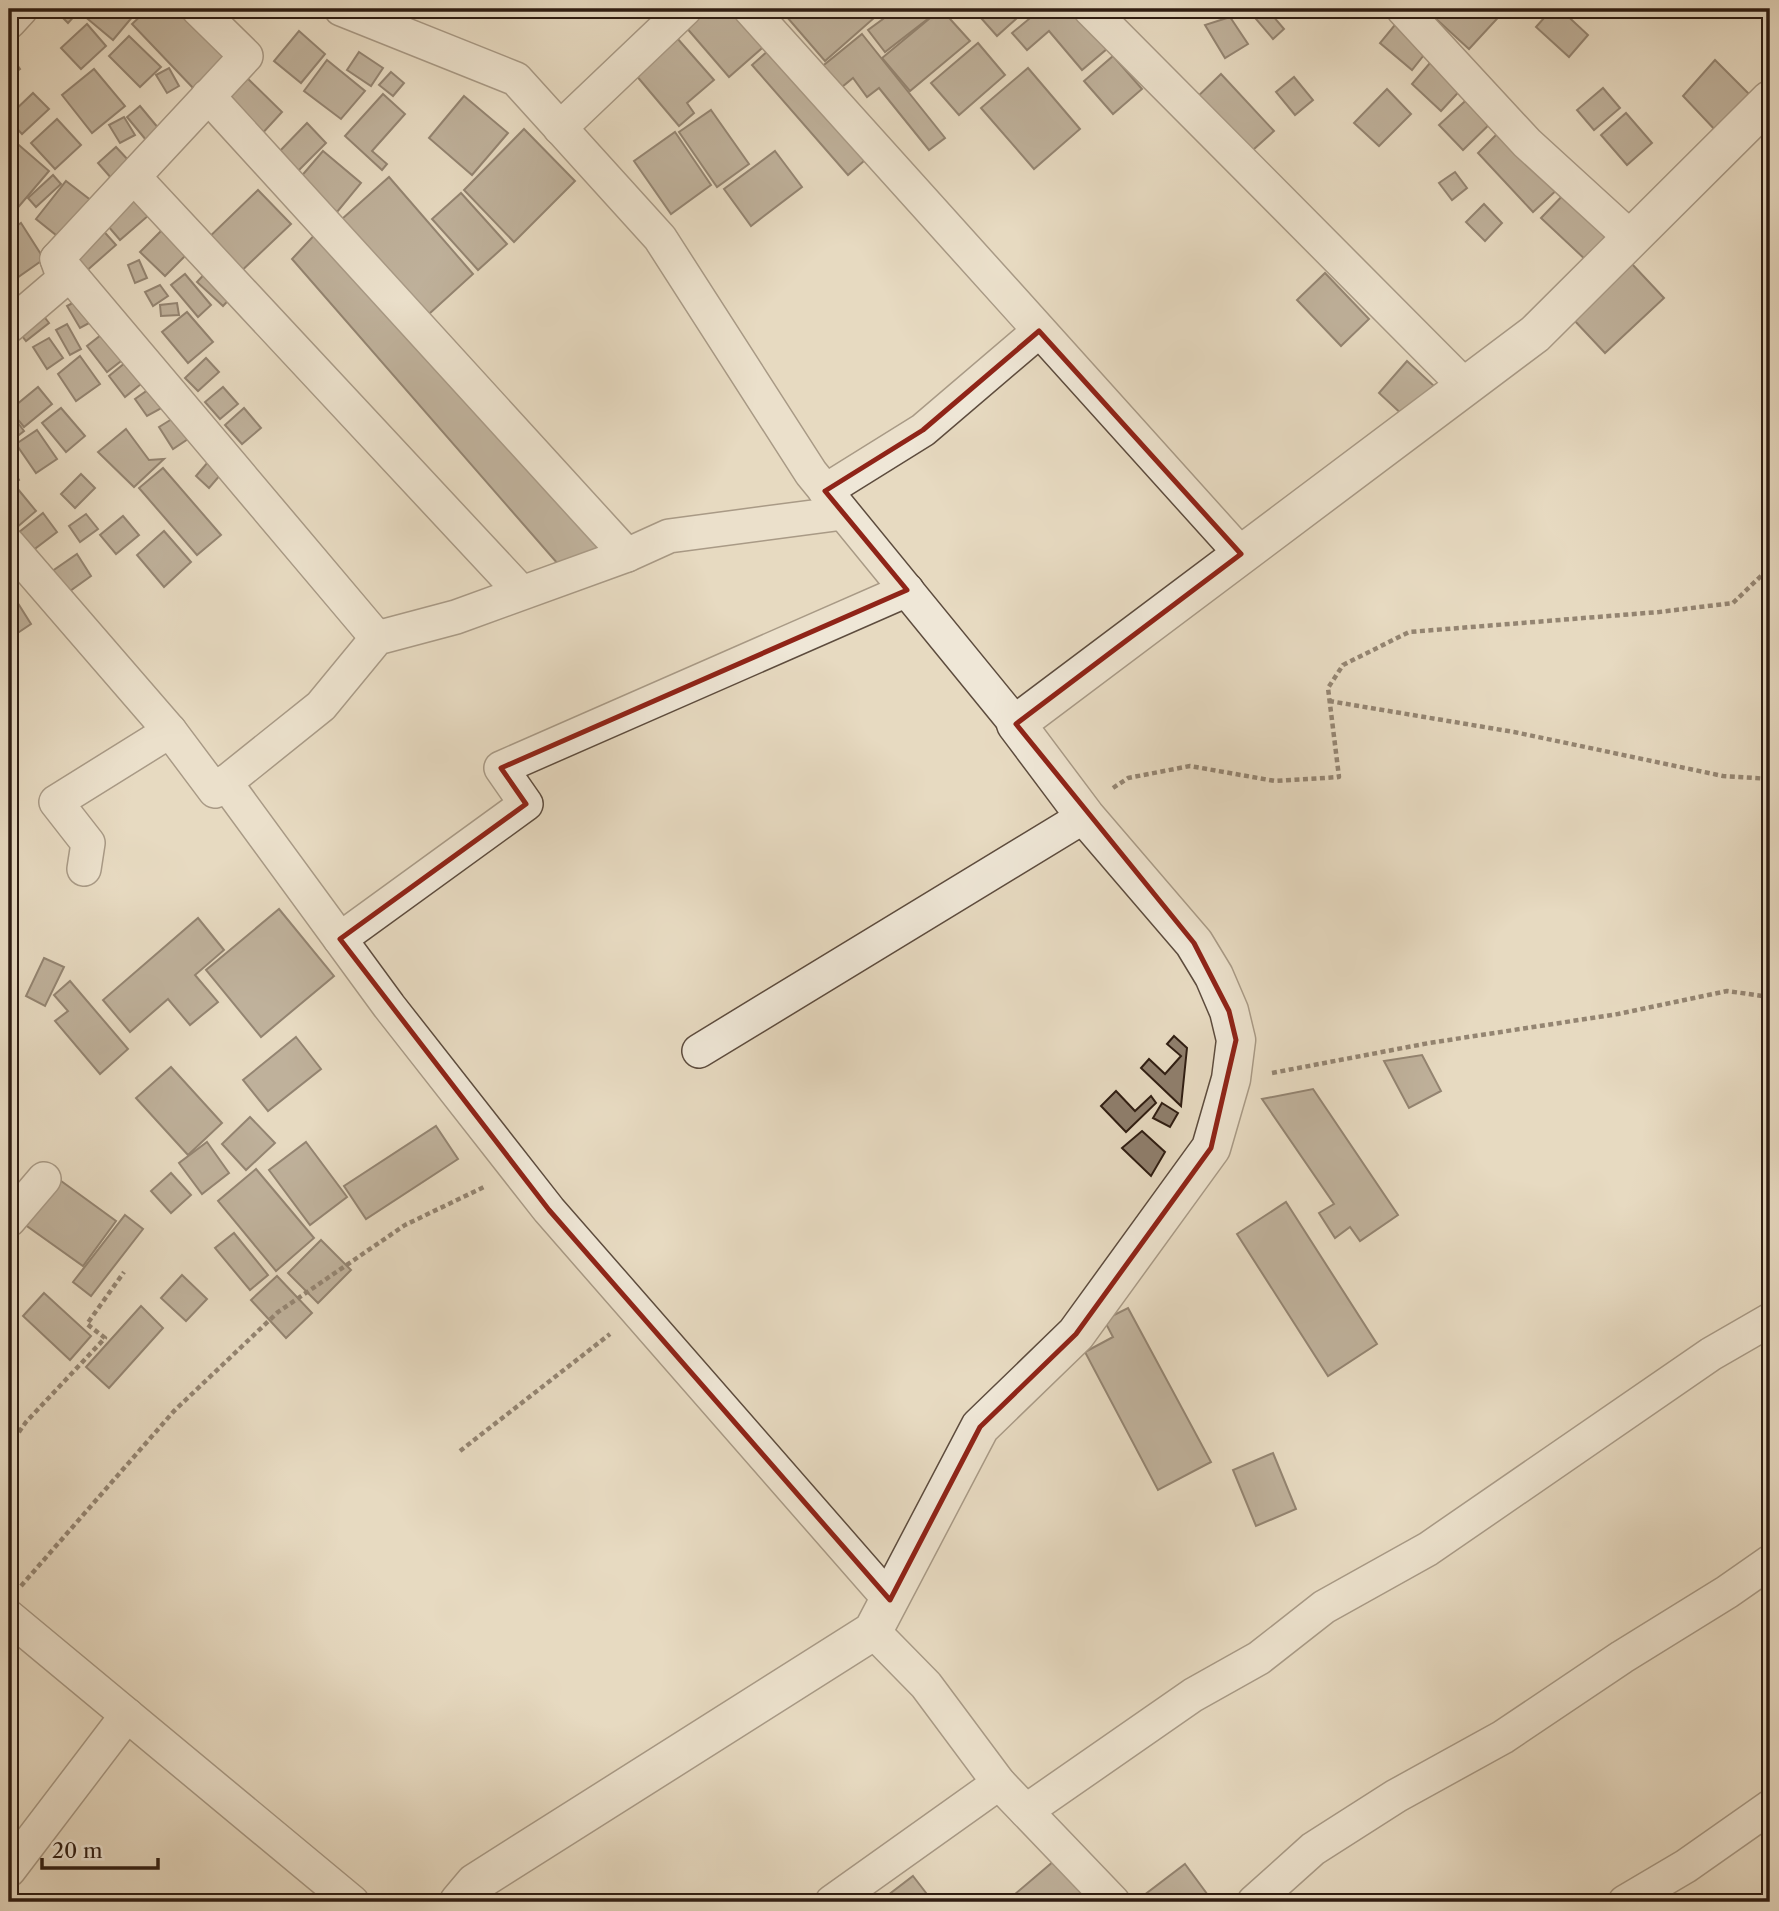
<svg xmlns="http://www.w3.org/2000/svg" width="1779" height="1911" viewBox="0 0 1779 1911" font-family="'Libre Caslon Text',serif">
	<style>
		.building { fill: #8f7f6d; stroke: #2f1d12; stroke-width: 2 }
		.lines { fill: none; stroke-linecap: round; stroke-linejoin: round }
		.minor-casing { stroke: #5d4c3e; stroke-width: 36 }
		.tertiary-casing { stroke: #5d4c3e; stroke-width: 41 }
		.path { stroke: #2f1d12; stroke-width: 4.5; stroke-dasharray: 5 3.5; stroke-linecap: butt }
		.minor { stroke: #efe7d7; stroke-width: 33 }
		.tertiary { stroke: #efe7d7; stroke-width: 38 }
		.marked { fill: none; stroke: #8f2418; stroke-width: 5; stroke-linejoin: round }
	</style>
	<rect width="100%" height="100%" fill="#e7dac1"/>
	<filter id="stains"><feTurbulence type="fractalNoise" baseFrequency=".00286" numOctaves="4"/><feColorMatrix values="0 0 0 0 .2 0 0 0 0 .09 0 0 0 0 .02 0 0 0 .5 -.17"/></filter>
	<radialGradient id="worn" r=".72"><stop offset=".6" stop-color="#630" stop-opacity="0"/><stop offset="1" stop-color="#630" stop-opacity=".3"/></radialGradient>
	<g class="building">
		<polygon points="69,9 76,9 79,11 68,23 61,16"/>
		<polygon points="89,9 139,9 113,40 83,15"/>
		<polygon points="148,9 187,9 231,56 195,90 132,24"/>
		<polygon points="705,9 741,9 769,42 729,77 685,26"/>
		<polygon points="780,9 866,9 874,18 825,61"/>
		<polygon points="877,9 936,9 938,11 885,52 868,30 883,19"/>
		<polygon points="941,9 970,41 910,91 882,58"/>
		<polygon points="973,9 1027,9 997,36"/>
		<polygon points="1041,9 1076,9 1108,48 1082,70 1049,31 1027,50 1012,33"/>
		<polygon points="1252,9 1267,9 1284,29 1273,39 1250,12"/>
		<polygon points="1441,9 1506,9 1469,49 1434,17"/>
		<polygon points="1552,9 1560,9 1588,35 1569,57 1536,27"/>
		<polygon points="1230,17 1248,44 1225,58 1205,25"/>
		<polygon points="1399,20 1431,46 1412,70 1380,43"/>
		<polygon points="87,24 106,46 81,69 61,48"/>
		<polygon points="299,31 325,54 301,83 274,61"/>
		<polygon points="862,34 945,138 929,150 879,88 867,97 853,78 837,91 819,69"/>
		<polygon points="129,36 161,67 140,87 109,56"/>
		<polygon points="677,38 714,80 687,103 694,113 679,126 635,74"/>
		<polygon points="777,43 873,153 848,175 752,65"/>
		<polygon points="978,43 1005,75 959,115 931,83"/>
		<polygon points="359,52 383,68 371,86 347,70"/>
		<polygon points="9,53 20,69 9,77"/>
		<polygon points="1113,56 1142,89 1113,114 1084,81"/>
		<polygon points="1436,56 1466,84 1441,111 1412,84"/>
		<polygon points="327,60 365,91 341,119 304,91"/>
		<polygon points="1715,60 1754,99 1718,133 1683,96"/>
		<polygon points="169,68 179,86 167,93 156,75"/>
		<polygon points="1028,68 1080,129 1034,169 981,108"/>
		<polygon points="94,69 125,106 92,133 62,95"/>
		<polygon points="241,72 282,112 259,137 218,97"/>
		<polygon points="391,72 404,83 393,96 379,85"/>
		<polygon points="1221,74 1274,131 1244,158 1192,102"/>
		<polygon points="1294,77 1313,100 1295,115 1276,92"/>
		<polygon points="1603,88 1620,108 1594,130 1577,110"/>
		<polygon points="1387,89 1411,114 1379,146 1354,123"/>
		<polygon points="33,93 49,109 22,134 9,120 9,116"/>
		<polygon points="383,94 405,114 372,151 387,164 382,170 345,136"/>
		<polygon points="1473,94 1496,118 1463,150 1439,125"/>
		<polygon points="464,96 508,133 472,175 429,138"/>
		<polygon points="140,106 164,135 151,146 127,117"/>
		<polygon points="711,110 749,164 717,187 679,132"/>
		<polygon points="1626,113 1652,143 1627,165 1601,135"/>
		<polygon points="124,117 135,135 120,143 109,125"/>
		<polygon points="57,119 81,145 55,169 31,143"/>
		<polygon points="307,123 326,143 294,175 275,156"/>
		<polygon points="1505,126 1561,186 1533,212 1478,153"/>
		<polygon points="524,129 575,181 514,242 464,190"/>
		<polygon points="675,132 711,185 671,214 634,161"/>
		<polygon points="13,140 49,171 9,218 9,144"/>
		<polygon points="116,147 130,162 112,179 98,163"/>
		<polygon points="323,151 361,183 337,212 299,179"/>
		<polygon points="775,151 802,187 751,226 724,189"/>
		<polygon points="1455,172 1467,188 1452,200 1439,183"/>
		<polygon points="53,175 61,184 36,207 28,198"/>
		<polygon points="389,177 473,274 418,324 333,227"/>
		<polygon points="66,181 97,205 66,243 36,219"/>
		<polygon points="1569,189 1615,233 1588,262 1541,218"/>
		<polygon points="258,190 291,224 234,278 202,244"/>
		<polygon points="461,193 507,244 478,270 432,219"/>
		<polygon points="131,194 149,215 120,240 102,219"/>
		<polygon points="1484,204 1502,223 1485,241 1466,222"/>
		<polygon points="21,223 44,259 14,280 9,273 9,231"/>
		<polygon points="99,226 116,245 84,273 68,254"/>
		<polygon points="321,228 615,553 565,572 292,259"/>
		<polygon points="162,230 186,255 165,276 140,252"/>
		<polygon points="139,260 147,278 135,283 128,265"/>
		<polygon points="1632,264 1664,298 1605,353 1573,319"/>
		<polygon points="211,267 237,291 223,306 197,282"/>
		<polygon points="1325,273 1369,319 1341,346 1297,300"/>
		<polygon points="185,274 211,305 198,317 171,285"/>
		<polygon points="160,285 168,296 153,306 145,292"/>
		<polygon points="78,300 91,322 80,328 67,306"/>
		<polygon points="177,303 179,315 161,316 160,305"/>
		<polygon points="39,310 49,323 26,341 15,327"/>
		<polygon points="187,312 213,342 188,363 162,332"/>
		<polygon points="67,324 81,349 70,355 56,330"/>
		<polygon points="110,328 130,354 107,372 87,346"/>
		<polygon points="49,338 63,358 47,369 33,347"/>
		<polygon points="80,356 100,384 76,401 58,374"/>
		<polygon points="131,358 147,379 125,397 109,376"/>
		<polygon points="206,358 219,372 198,391 185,378"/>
		<polygon points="1407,361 1434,386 1406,418 1379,393"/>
		<polygon points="155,385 169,404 147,416 135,399"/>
		<polygon points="38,387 52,404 24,427 10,410"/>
		<polygon points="223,387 238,404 220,419 205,402"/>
		<polygon points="61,408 85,436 66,452 42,423"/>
		<polygon points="244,408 261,428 242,444 225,425"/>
		<polygon points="9,411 24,431 9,443"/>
		<polygon points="180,414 194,435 173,449 159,427"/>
		<polygon points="126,429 149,460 164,459 134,487 98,452"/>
		<polygon points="37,430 57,459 36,473 16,444"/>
		<polygon points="208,462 221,474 209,488 196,476"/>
		<polygon points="9,463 19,480 9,487"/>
		<polygon points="163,468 221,535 197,555 139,488"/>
		<polygon points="81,474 95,488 75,508 61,494"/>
		<polygon points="17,488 36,511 9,534 9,495"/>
		<polygon points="43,513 57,532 32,551 18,533"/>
		<polygon points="86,514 98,529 80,542 69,526"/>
		<polygon points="123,516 139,535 116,554 100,535"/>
		<polygon points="164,531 191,562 164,587 137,555"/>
		<polygon points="77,554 91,576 63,596 48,574"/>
		<polygon points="9,589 31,624 10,638 9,636"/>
		<polygon points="279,909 334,976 261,1037 206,970"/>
		<polygon points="198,918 224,950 195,975 218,1002 190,1025 168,999 130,1032 103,1000"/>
		<polygon points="44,958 64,967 45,1006 26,996"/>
		<polygon points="70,981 128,1049 100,1074 55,1021 68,1011 54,995"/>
		<polygon points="1174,1036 1187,1048 1181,1106 1141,1068 1149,1059 1165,1074 1181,1056 1167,1044"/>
		<polygon points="296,1037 321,1069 268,1111 243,1080"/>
		<polygon points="1422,1055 1441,1091 1409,1108 1384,1061"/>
		<polygon points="171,1067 222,1123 188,1155 136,1098"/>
		<polygon points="1313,1089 1398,1215 1360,1241 1350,1227 1335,1238 1319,1213 1334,1204 1262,1099"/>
		<polygon points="1116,1091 1135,1111 1151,1096 1156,1103 1126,1132 1101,1106"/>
		<polygon points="1162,1103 1178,1113 1170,1127 1153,1118"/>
		<polygon points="250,1117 275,1143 246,1170 222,1144"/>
		<polygon points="436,1126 458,1159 366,1219 344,1186"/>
		<polygon points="1142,1131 1165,1152 1151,1176 1122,1148"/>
		<polygon points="207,1142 229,1173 202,1194 179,1163"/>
		<polygon points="306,1142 347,1197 310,1225 269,1170"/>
		<polygon points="256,1169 314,1238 276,1271 218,1201"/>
		<polygon points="171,1173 191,1195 171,1213 151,1191"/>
		<polygon points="57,1178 116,1221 83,1266 24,1224"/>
		<polygon points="1286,1202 1377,1344 1328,1376 1237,1234"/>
		<polygon points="125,1215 143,1229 91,1296 73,1282"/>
		<polygon points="234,1233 268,1275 250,1290 215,1248"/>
		<polygon points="321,1240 351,1270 318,1303 288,1273"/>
		<polygon points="182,1275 207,1299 186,1321 161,1298"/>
		<polygon points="277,1276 312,1313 286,1338 251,1300"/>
		<polygon points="44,1293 91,1336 70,1360 23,1316"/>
		<polygon points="141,1306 163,1328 109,1388 86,1367"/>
		<polygon points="1128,1308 1211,1462 1158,1490 1085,1352 1113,1337 1104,1320"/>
		<polygon points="1273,1453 1296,1509 1256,1526 1233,1470"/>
		<polygon points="1061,1855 1101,1902 1021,1902 1014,1895"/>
		<polygon points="1185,1864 1213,1902 1135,1902"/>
		<polygon points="913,1876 933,1902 879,1902"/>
	</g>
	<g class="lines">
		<defs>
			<g id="minor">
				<polyline points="341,9 516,79 660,238 811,473 1016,724"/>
				<polyline points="750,9 1241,554"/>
				<polyline points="1090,9 1465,386"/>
				<polyline points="1403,9 1527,143 1631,238"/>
				<polyline points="9,22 21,9"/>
				<polyline points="208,96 627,555"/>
				<polyline points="560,128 685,9"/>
				<polyline points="134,177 521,592"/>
				<polyline points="57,259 377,638"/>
				<polyline points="9,326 64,279 57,259 246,56 198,9"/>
				<polyline points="825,491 923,430 1039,331"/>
				<polyline points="9,545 170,731"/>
				<polyline points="225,782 389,1006 549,1210 890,1600"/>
				<polyline points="84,869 88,843 56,802 170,731 215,791 321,706 377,638 456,617 627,555 669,536 843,513"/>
				<polyline points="340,939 526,804 501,768 907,590"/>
				<polyline points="699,1051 1085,816"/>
				<polyline points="9,1220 44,1179"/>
				<polyline points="9,1617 352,1902"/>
				<polyline points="873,1631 926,1685 999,1783 1113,1902"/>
				<polyline points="1026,1811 1193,1695 1259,1658 1324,1607 1428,1549 1711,1354 1770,1320"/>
				<polyline points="9,1870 127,1715"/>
				<polyline points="832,1902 999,1783"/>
				<polyline points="1254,1902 1313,1849 1396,1796 1503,1737 1622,1657 1727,1592 1770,1562"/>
				<polyline points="1625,1902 1686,1866 1770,1807"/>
			</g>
			<polyline id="tertiary" points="459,1902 475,1883 873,1631 980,1427 1076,1334 1211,1148 1231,1079 1236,1040 1229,1011 1214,976 1194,943 1085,816 1016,724 1535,334 1770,100"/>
		</defs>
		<use href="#minor" class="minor-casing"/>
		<use href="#tertiary" class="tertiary-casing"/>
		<g class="path">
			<polyline points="1329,701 1514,732 1723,776 1770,779"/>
			<polyline points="1113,788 1128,778 1190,766 1275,781 1339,777 1328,688 1343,665 1409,632 1659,612 1733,603 1763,574 1770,575"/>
			<polyline points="1272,1073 1429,1043 1618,1014 1727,991 1770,997"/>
			<polyline points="9,1446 26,1422 105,1338 87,1324 124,1272"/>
			<polyline points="460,1451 610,1334"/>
			<polyline points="21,1586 174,1411 278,1312 405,1225 484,1187"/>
		</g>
		<use href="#minor" class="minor"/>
		<use href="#tertiary" class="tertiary"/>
	</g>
	<path d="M0 0H1779V1911H0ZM1039 331 1241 554 1016 724 1194 943 1229 1011 1236 1040 1211 1148 1076 1334 980 1427 890 1600 549 1210 340 939 526 804 501 768 907 590 825 491 923 430Z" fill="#e7dac1" fill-opacity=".55" fill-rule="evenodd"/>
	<path class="marked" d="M1039 331 1241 554 1016 724 1194 943 1229 1011 1236 1040 1211 1148 1076 1334 980 1427 890 1600 549 1210 340 939 526 804 501 768 907 590 825 491 923 430Z"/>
	<rect width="1779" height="1911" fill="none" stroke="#e7dac1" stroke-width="35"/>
	<rect x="10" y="10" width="1758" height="1890" fill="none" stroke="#2f1d12" stroke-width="3.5"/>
	<rect x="18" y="18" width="1744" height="1876" fill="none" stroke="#2f1d12" stroke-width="2"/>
	<path d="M42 1858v10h116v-10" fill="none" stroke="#2f1d12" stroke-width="3.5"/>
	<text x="52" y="1858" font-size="21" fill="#2f1d12" stroke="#efe7d7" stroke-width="5" paint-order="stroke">20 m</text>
	<rect width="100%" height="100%" filter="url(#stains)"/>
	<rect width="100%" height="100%" fill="url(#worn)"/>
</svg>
